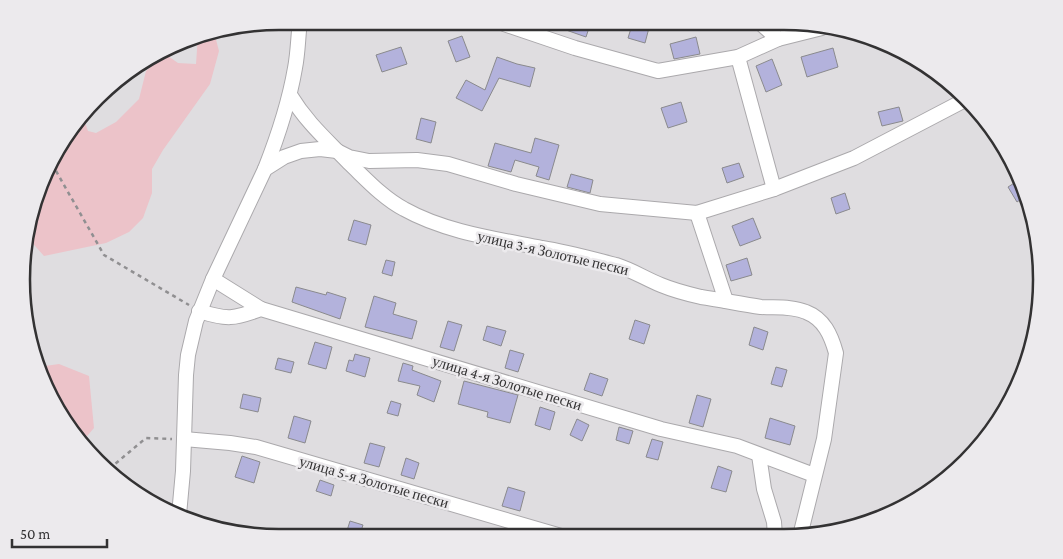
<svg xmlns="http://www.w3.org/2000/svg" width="1063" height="559" viewBox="0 0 1063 559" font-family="'Crimson Pro',serif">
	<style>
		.green { fill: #ecc3c9 }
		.building { fill: #b3b2dc; stroke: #8a8a8d }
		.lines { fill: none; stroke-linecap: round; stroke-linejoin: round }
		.street-casing { stroke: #aba9ac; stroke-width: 16 }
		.path { stroke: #908f91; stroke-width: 2.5; stroke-dasharray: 4 4; stroke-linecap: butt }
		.street { stroke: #fff; stroke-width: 14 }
		.labels { text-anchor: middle; stroke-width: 5; stroke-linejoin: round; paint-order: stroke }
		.street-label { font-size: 15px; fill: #333233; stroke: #eceaed }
		.rim { fill: none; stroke: #333233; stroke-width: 2.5 }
	</style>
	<rect width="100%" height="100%" fill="#dfdde0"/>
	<g class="green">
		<polygon points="214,32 219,51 210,84 163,150 152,169 152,193 143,218 129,232 106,243 44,256 28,238 30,213 65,136 83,117 88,131 96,133 116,122 139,99 146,71 165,54 178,63 196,64 198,35"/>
		<polygon points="59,364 89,376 94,428 81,443 41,379 38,367"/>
	</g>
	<g class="building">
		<polygon points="547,22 591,22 586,37 546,23"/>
		<polygon points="633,22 650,24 645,43 628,38"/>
		<polygon points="462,36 470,57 456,62 448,41"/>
		<polygon points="696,37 700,54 674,59 670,44"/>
		<polygon points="401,47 407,64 382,72 376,55"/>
		<polygon points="833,48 838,67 807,77 801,57"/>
		<polygon points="497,57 517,64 535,68 530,87 499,78 482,111 456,98 466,80 485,90"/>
		<polygon points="772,59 782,85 766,92 756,66"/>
		<polygon points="681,102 687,122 668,128 661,108"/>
		<polygon points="899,107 903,121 882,126 878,112"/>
		<polygon points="421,118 436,122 431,143 416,139"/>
		<polygon points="535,138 559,145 549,180 536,176 539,167 515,160 511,172 488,166 495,143 531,153"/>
		<polygon points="739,163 744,177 727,183 722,168"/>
		<polygon points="571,174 593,180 590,193 567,187"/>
		<polygon points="1019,180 1027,195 1017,202 1008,187"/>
		<polygon points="845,193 850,209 836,214 831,198"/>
		<polygon points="753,218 761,238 740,246 732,226"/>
		<polygon points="354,220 371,225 366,245 348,240"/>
		<polygon points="747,258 752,275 731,281 726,265"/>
		<polygon points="386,260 395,262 392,276 382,273"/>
		<polygon points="296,287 326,295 327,292 346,298 340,319 292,302"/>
		<polygon points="374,296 396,303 393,314 417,321 412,339 365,327"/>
		<polygon points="635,320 650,325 644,344 629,339"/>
		<polygon points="448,321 462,325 454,351 440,347"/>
		<polygon points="487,326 506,331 501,346 483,340"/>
		<polygon points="754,327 768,332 763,350 749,345"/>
		<polygon points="315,342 332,347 326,369 308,364"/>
		<polygon points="510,350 524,354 518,372 505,368"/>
		<polygon points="355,354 370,358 365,377 346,371 349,360 353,361"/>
		<polygon points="278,358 294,362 291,373 275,369"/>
		<polygon points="403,363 413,366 412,370 441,381 434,402 417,395 420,386 398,381"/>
		<polygon points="776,367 787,370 782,387 771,384"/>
		<polygon points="590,373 608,379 602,396 584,390"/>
		<polygon points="464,381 518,395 510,423 487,417 488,412 458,404"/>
		<polygon points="243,394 261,398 258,412 240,408"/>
		<polygon points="697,395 711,399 703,427 689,423"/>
		<polygon points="391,401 401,404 398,416 387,413"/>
		<polygon points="540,407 555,412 550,430 535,425"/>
		<polygon points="294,416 311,421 305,443 288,438"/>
		<polygon points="770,418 795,426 790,445 765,438"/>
		<polygon points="577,419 589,425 582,441 570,435"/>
		<polygon points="619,427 633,431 629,444 616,440"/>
		<polygon points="652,439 663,442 658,460 646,457"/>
		<polygon points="370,443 385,447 379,467 364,463"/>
		<polygon points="242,456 260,462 254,483 235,477"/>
		<polygon points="406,458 419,463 414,479 401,475"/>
		<polygon points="718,466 732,471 726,492 711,488"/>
		<polygon points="320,480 334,485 331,496 316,491"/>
		<polygon points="508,487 525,492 520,511 502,506"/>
		<polygon points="350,521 363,525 359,537 345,537"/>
	</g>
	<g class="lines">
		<defs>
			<g id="street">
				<polyline points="502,21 504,24 575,48 658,71 738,57 778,39"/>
				<polyline points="759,22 778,39 822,28"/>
				<polyline points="738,57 774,189"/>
				<path d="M290 95C307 123 327 140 349 163 366 179 383 198 404 209 445 232 497 239 542 248 567 252 592 259 616 265 632 270 646 279 661 285 673 290 688 294 701 297 721 300 741 304 761 307 775 308 792 306 806 312 824 319 831 335 836 353L824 439 800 536"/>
				<path d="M265 169C278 136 289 103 295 68 298 53 298 37 300 21"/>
				<polyline points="697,213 726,301"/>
				<polyline points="213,279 261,309"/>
				<path d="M199 311C227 320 234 319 261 309L661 429 737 446 814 475"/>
				<polyline points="184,439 230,443 256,447 561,536"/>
				<polyline points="759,455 764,489 774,522 775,536"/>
				<polyline points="179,515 183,471 186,375 188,355 196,321 213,279 265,169 284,157 301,151 320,149 337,151 349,157 369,161 417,160 448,164 516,184 600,204 697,213 774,189 854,158 965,100"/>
			</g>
		</defs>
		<use href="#street" class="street-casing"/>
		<g class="path">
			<polyline points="52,164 104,255 189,305"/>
			<polyline points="113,471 115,464 146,438 172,439"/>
		</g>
		<use href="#street" class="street"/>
	</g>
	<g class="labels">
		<g class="street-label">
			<text transform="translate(553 253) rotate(13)" y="5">улица 3-я Золотые пески</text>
			<text transform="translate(507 383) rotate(17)" y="5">улица 4-я Золотые пески</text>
			<text transform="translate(374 482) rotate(16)" y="5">улица 5-я Золотые пески</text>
		</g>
	</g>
	<path d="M0 0H1063V559H0ZM279 30H784A249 249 0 0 1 1033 279V280A249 249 0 0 1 784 529H279A249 249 0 0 1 30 280V279A249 249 0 0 1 279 30Z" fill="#eceaed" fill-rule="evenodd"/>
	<path class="rim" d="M279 30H784A249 249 0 0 1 1033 279V280A249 249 0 0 1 784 529H279A249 249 0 0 1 30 280V279A249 249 0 0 1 279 30Z"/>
	<path d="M12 539v8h95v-8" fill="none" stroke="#333233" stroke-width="2.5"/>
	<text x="20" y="539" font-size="15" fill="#333233" stroke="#eceaed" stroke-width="4" paint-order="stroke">50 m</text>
</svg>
